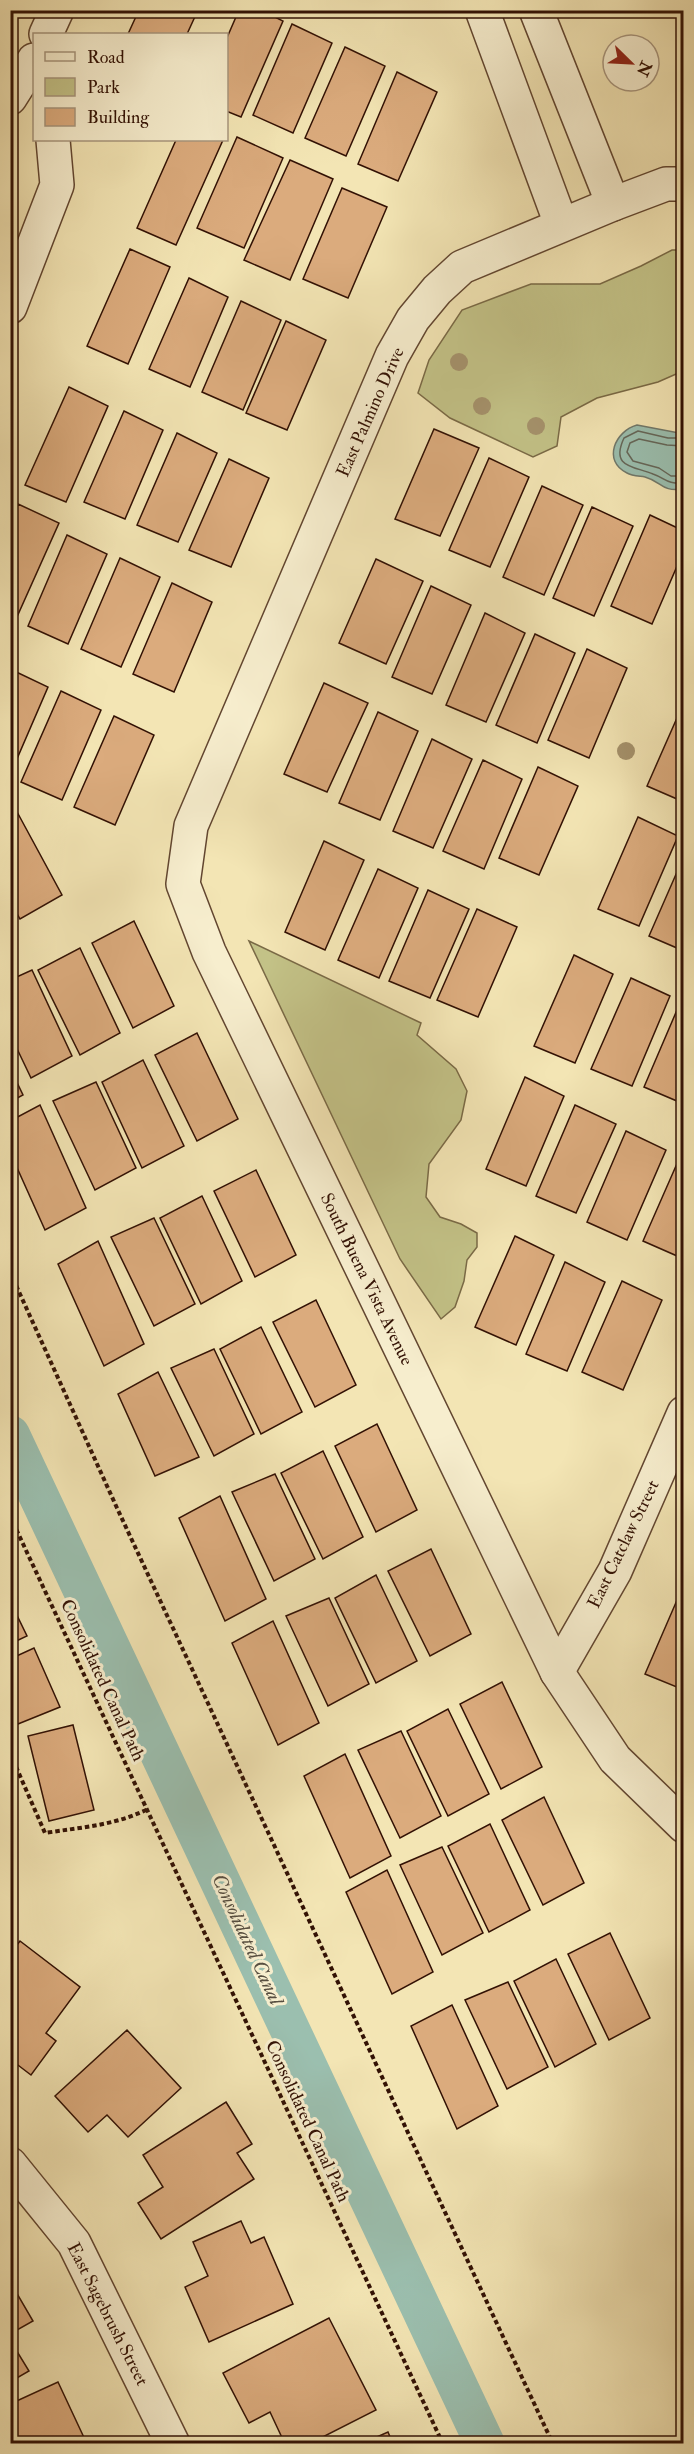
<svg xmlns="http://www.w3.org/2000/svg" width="694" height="2454" viewBox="0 0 694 2454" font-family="'IM FELL Double Pica',serif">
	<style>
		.green { fill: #c3c287; stroke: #7a6a46; stroke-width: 1.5 }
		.water { fill: #9bbfaf; stroke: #71796b; stroke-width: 1.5 }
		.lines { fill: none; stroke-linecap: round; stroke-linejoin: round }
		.shore { stroke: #66685a; stroke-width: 1.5 }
		.canal { stroke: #9bbfaf; stroke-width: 40 }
		.building { fill: #dbab7d; stroke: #321104; stroke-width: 1.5 }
		.minor-casing { stroke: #624630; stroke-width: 36 }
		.path { stroke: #321104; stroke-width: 4; stroke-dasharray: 4.5 3; stroke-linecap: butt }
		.minor { stroke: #f7eece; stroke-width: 33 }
		.tree { fill: #a5926c }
		.labels { text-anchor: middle; stroke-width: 6; stroke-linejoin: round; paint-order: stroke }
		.street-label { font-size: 18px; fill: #321104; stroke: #f7eece }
		.water-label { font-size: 20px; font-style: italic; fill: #574e40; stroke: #f7eece }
	</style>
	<rect width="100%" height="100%" fill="#f3e5b4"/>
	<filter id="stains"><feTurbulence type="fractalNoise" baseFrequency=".00333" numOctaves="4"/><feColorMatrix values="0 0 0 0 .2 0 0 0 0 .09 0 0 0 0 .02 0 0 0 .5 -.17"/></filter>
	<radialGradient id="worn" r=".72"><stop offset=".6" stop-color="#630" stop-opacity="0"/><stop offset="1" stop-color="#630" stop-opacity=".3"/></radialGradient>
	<g class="green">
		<polygon points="672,250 683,250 683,371 658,382 597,398 561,417 557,446 533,457 450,418 418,393 429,360 462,310 531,284 600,284 641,266"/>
		<polygon points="249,941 421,1023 417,1035 456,1069 467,1091 461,1120 429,1164 426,1197 440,1217 461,1224 477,1233 477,1247 467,1260 464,1281 455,1307 441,1319 400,1259"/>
	</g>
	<path class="water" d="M637 425 679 433 683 432V489C661 492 663 482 645 477 639 476 632 476 627 473 602 461 615 431 637 425Z"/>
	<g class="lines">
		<g class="shore">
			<path d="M684 438H668L638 431 624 438C610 468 634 466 653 474 667 479 666 484 684 483"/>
			<polyline points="684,446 667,445 639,439 630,443 627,452 633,461 659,468 671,476 684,476"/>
		</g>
		<polyline class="canal" points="10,1435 485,2444"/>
	</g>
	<g class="building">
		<polygon points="139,10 198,10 187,34 128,34"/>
		<polygon points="239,10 261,10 283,21 241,117 226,111 226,40"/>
		<polygon points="292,24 332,43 293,133 253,115"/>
		<polygon points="345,47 385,66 346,156 305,138"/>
		<polygon points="397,72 437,92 398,181 358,164"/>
		<polygon points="237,137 283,158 244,248 197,228"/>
		<polygon points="176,140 223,140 176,245 137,228"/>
		<polygon points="290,160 333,179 290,280 244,260"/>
		<polygon points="342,188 387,207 348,298 303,279"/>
		<polygon points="130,249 170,267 128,364 87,346"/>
		<polygon points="189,278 228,297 190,387 149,369"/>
		<polygon points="241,301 281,320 243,410 202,392"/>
		<polygon points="286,321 326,340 287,430 246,413"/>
		<polygon points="69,387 108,406 66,502 25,485"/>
		<polygon points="124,411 163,430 125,519 84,502"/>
		<polygon points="434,429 479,448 440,536 395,519"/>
		<polygon points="177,433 217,453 178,542 137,525"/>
		<polygon points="489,458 529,477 490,567 449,550"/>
		<polygon points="229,459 269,478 231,567 189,550"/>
		<polygon points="542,486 583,505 544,595 503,577"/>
		<polygon points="18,504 59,523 16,619 10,617 10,521"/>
		<polygon points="592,507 633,526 594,616 553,598"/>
		<polygon points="650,515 684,531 684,550 652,624 611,606"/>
		<polygon points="67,535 107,554 68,644 28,626"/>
		<polygon points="120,558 160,577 121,667 81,649"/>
		<polygon points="376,559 423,581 386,664 339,643"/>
		<polygon points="172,583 212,602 174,692 133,674"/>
		<polygon points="431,586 471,605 432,694 392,677"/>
		<polygon points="485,613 525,633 486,722 446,705"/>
		<polygon points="535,634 575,653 537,743 496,725"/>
		<polygon points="587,649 627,668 589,758 548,740"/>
		<polygon points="10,669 48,687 10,775"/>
		<polygon points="324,683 368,703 327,792 284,774"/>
		<polygon points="61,691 101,710 62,800 21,782"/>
		<polygon points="684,702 684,802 647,786"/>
		<polygon points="378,712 418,731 380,820 339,803"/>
		<polygon points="114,716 154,735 115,825 74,807"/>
		<polygon points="432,739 472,759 433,848 393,831"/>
		<polygon points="483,760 522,779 484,869 443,851"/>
		<polygon points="538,767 578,786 539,875 499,858"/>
		<polygon points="16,810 62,895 20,919 10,901 10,813"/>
		<polygon points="638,817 678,836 639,926 598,909"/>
		<polygon points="324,841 364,860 325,950 285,932"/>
		<polygon points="684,856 684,951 649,936"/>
		<polygon points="378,869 418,888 379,978 338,960"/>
		<polygon points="428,890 469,909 430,998 389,981"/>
		<polygon points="477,909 517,927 478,1017 437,1000"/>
		<polygon points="134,921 174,1006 133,1028 92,943"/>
		<polygon points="80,948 120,1033 80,1055 38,970"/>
		<polygon points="574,955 613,974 575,1063 534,1046"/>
		<polygon points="32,970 72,1056 31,1078 10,1034 10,980"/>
		<polygon points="631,978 670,996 632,1086 591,1069"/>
		<polygon points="683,996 684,996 684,1104 644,1087"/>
		<polygon points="197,1033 238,1119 197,1141 155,1055"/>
		<polygon points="143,1060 184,1146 142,1168 102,1082"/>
		<polygon points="10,1068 23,1095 10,1102"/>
		<polygon points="525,1077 564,1096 526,1186 486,1169"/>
		<polygon points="96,1082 136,1168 95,1190 53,1101"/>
		<polygon points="40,1105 86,1208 45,1230 10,1152 10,1121"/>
		<polygon points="575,1105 616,1124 576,1213 536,1196"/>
		<polygon points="626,1131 666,1150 627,1240 587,1222"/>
		<polygon points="683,1150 684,1150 684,1259 643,1241"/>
		<polygon points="256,1170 296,1255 255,1277 214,1191"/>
		<polygon points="202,1196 242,1281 201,1304 160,1218"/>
		<polygon points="154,1218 195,1304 154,1326 111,1237"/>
		<polygon points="515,1236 554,1255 516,1345 475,1327"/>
		<polygon points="98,1241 144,1344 104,1366 58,1264"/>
		<polygon points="565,1262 605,1282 567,1371 526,1354"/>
		<polygon points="622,1281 662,1300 623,1390 582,1372"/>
		<polygon points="316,1300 356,1385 315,1407 273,1322"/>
		<polygon points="261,1327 302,1412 261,1434 220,1349"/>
		<polygon points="214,1349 254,1434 214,1456 171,1368"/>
		<polygon points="158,1372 199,1457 155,1476 118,1394"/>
		<polygon points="377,1424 417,1510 376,1532 335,1446"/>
		<polygon points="323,1451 363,1537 323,1559 281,1473"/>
		<polygon points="275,1474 315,1559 274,1581 232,1492"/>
		<polygon points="220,1496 266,1599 225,1621 179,1518"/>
		<polygon points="431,1549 471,1634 430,1656 388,1571"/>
		<polygon points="376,1575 417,1661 376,1683 335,1598"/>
		<polygon points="684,1584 684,1690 645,1674"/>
		<polygon points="329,1598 369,1684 328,1706 286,1616"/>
		<polygon points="10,1601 27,1636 10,1644"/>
		<polygon points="273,1621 319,1723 278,1745 232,1643"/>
		<polygon points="34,1648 60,1707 18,1724 10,1707 10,1659"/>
		<polygon points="502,1682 542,1767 501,1789 460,1704"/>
		<polygon points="448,1709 489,1794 448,1816 407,1731"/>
		<polygon points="73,1725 94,1810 49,1821 28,1736"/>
		<polygon points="401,1731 441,1816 400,1838 358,1750"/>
		<polygon points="345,1754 391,1856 350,1878 304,1776"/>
		<polygon points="544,1797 584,1883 543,1905 502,1820"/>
		<polygon points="490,1824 530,1910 489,1932 448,1846"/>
		<polygon points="442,1847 483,1933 442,1955 400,1865"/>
		<polygon points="387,1870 433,1972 392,1994 346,1892"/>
		<polygon points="610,1933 650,2018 609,2040 568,1954"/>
		<polygon points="20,1941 80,1987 46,2033 56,2041 31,2075 10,2059 10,1954"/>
		<polygon points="556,1959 596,2044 555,2067 514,1981"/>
		<polygon points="508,1982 548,2067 507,2089 465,2000"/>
		<polygon points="452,2005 498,2106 457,2129 411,2026"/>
		<polygon points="127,2030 181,2088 128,2137 107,2115 88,2132 55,2096"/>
		<polygon points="226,2102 252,2144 237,2153 254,2179 161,2239 138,2203 163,2187 143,2155"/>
		<polygon points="241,2221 251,2243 264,2237 293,2304 209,2342 185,2287 208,2276 193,2242"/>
		<polygon points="12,2285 33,2321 10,2334 10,2286"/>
		<polygon points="329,2318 376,2410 309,2444 285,2444 270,2412 249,2423 223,2373"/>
		<polygon points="10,2340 29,2371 10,2382"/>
		<polygon points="58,2382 87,2444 10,2444 10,2404"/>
		<polygon points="388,2432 393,2444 361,2444"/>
	</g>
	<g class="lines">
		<defs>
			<g id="minor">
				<polyline points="482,10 561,224"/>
				<polyline points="536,10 613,204"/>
				<polyline points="46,34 57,10"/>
				<polyline points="10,98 34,60"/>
				<polyline points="684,184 666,184 613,204 462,267 437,290 413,319 392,356 191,826 183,884 209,952 557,1672 615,1759 684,1826"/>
				<polyline points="10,307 57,185 53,140"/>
				<polyline points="557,1672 615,1571 684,1413"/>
				<polyline points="10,2164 74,2243 173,2444"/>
			</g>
		</defs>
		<use href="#minor" class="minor-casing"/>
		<g class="path">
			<polyline points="10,1272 117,1508 553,2444"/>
			<polyline points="10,1516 443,2444"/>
			<path d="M10 1753 45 1833C82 1827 113 1826 148 1809"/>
		</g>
		<use href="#minor" class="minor"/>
	</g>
	<g class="tree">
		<circle cx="459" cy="362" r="9"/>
		<circle cx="482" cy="406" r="9"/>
		<circle cx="536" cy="426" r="9"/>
		<circle cx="626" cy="751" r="9"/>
	</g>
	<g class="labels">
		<g class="street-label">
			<text transform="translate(370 412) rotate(-66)" y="6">East Palmino Drive</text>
			<text transform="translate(367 1279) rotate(64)" y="6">South Buena Vista Avenue</text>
			<text transform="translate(623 1544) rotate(-64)" y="6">East Catclaw Street</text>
			<text transform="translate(103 1680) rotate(65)" y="6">Consolidated Canal Path</text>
			<text transform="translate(308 2121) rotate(65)" y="6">Consolidated Canal Path</text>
			<text transform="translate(108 2314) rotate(63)" y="6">East Sagebrush Street</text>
		</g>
		<g class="water-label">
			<text transform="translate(248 1939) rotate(65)" y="7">Consolidated Canal</text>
		</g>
	</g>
	<rect width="694" height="2454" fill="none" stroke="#f3e5b4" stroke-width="36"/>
	<rect x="12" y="12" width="670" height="2430" fill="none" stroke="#321104" stroke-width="3"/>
	<rect x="18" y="18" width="658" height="2418" fill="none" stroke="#321104" stroke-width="1.5"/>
	<rect x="33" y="33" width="195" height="108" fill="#f7eece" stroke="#a8967d" stroke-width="1.5"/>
	<rect x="45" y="52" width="30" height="9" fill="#f7eece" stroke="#a8967d" stroke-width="1.5"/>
	<text x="87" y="63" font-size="18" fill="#321104">Road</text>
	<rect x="45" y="78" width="30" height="18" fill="#c3c287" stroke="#a8967d" stroke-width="1.5"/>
	<text x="87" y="93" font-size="18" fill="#321104">Park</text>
	<rect x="45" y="108" width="30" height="18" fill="#dbab7d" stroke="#a8967d" stroke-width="1.5"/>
	<text x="87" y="123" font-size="18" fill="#321104">Building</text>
	<g transform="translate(631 63) rotate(114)"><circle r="28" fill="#f7eece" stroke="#a8967d" stroke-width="1.5"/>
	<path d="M0-4.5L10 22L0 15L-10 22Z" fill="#8f2418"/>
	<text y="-9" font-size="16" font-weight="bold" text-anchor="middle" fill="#321104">N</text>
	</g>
	<rect width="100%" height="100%" filter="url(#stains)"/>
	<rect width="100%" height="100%" fill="url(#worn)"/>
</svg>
